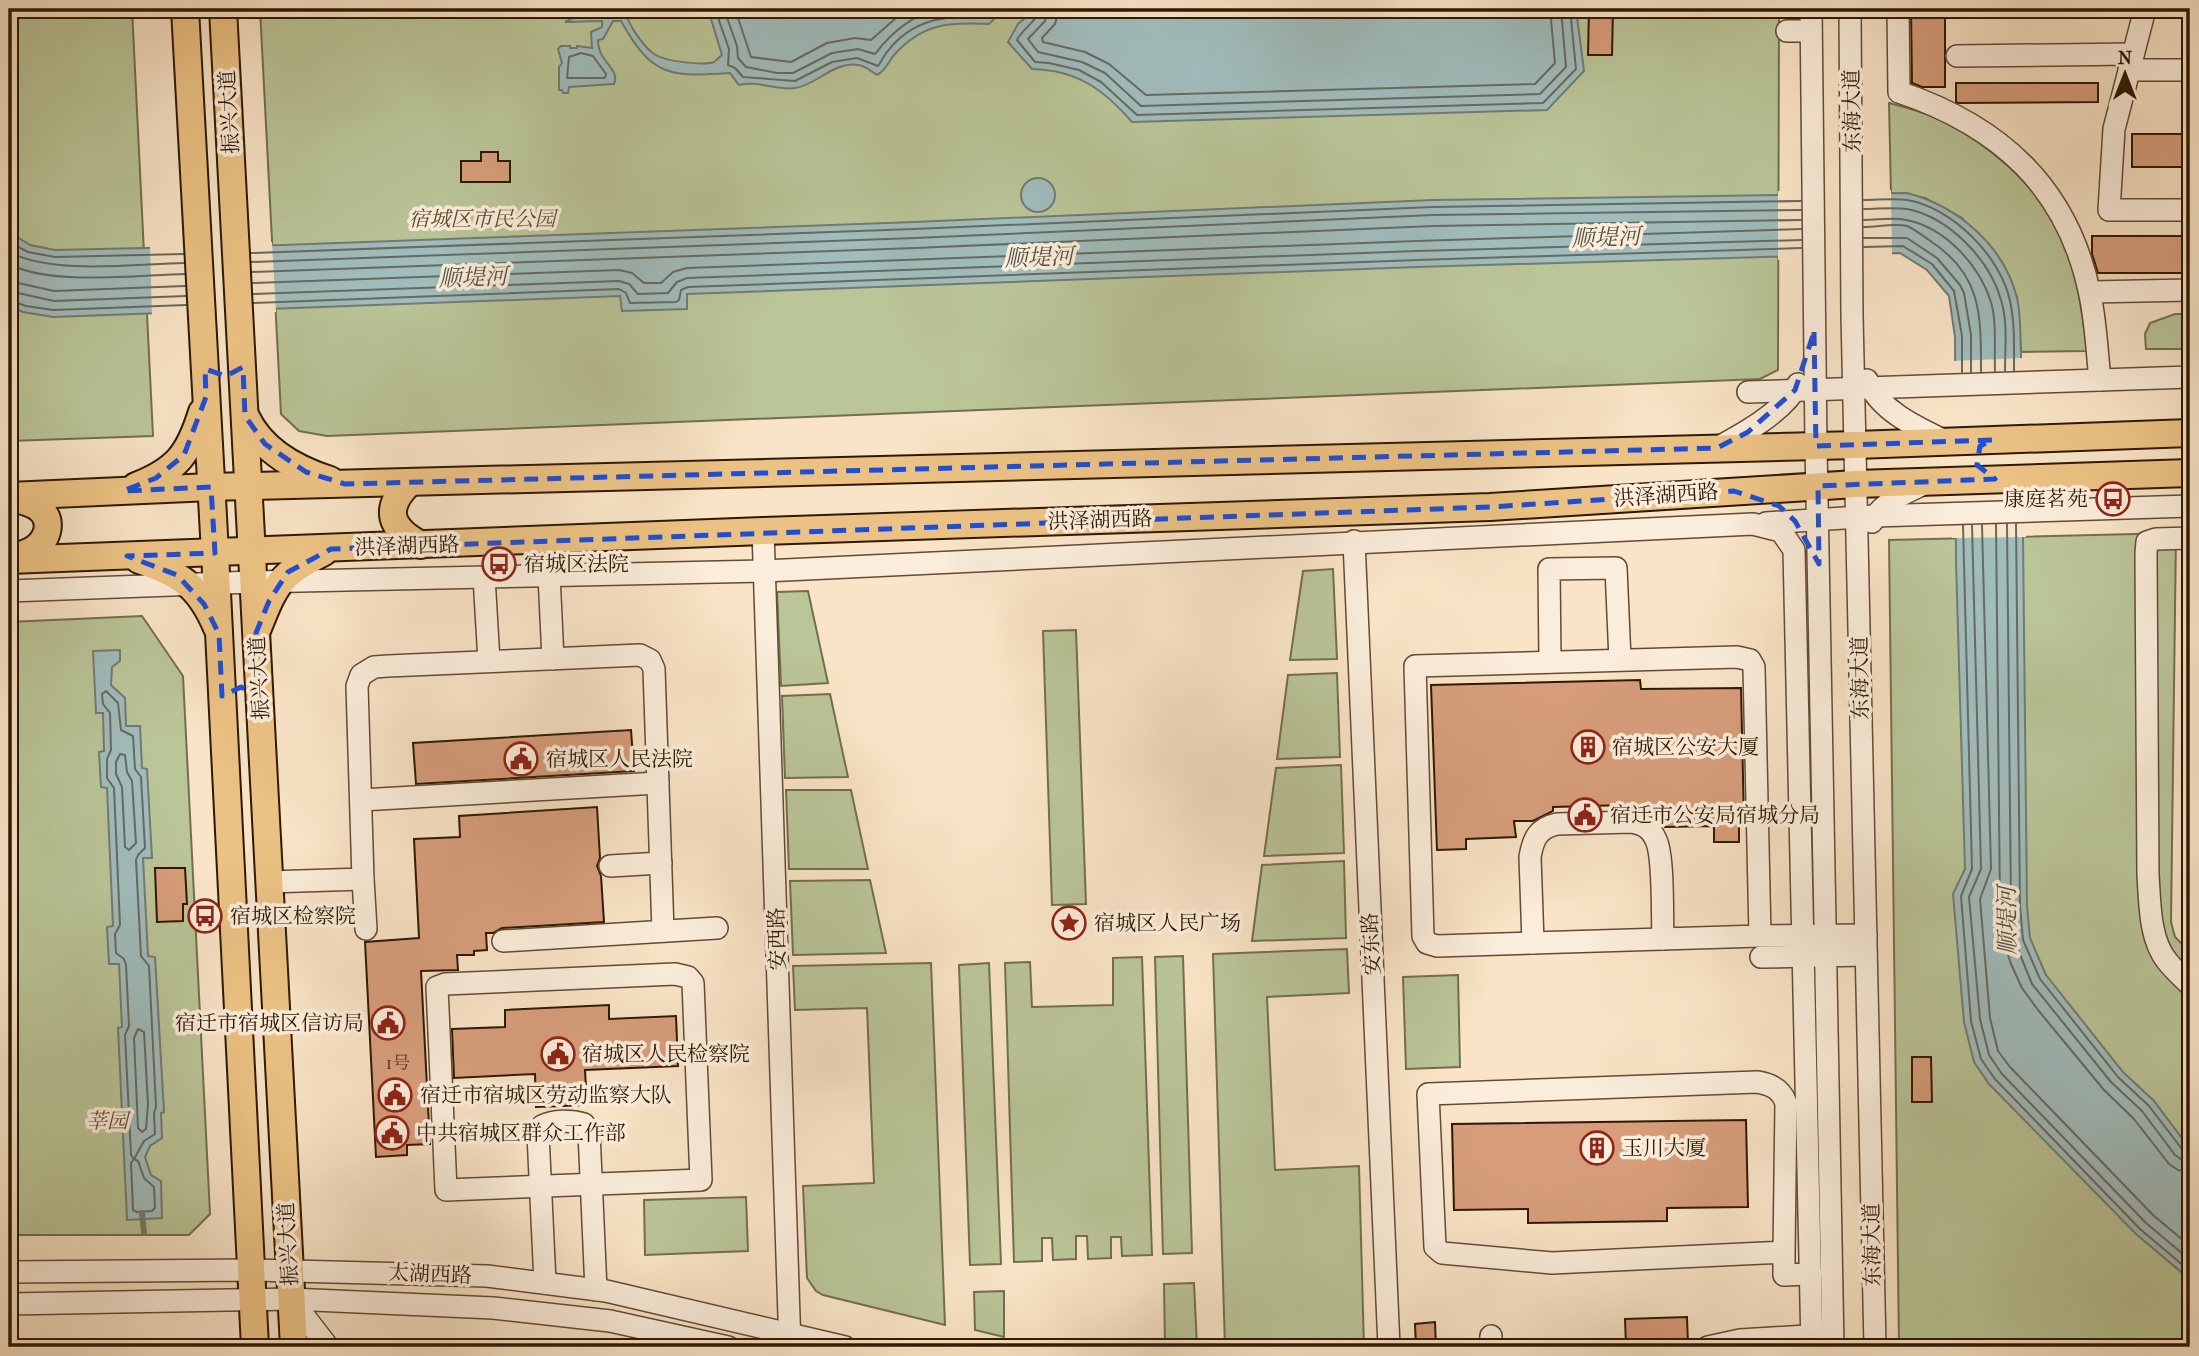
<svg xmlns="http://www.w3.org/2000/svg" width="2199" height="1356" viewBox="0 0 2199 1356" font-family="'IM FELL French Canon','Noto Serif SC',serif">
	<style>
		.green { fill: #bac598; stroke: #746e4e; stroke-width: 2 }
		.water { fill: #a0bdbd; stroke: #737b73; stroke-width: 2 }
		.pier { fill: #f9e4c7 }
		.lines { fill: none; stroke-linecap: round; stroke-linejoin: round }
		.shore { stroke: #686a60; stroke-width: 2 }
		.stream { stroke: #737b73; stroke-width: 6 }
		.building { fill: #d79d7b; stroke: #2f1803; stroke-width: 2 }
		.minor-casing { stroke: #624b34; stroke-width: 24 }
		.major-casing { stroke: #2f1803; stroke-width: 30 }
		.minor { stroke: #fbeddb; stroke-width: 21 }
		.major { stroke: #ecc284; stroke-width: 26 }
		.marked { fill: none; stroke: #1d4ed8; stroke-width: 5; stroke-dasharray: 14 9; stroke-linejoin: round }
		.labels { text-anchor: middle; stroke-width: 7; stroke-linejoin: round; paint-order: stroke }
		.number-label { font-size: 18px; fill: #593921 }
		.street-label { font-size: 21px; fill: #2f1803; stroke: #fbeddb }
		.park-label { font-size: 21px; font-style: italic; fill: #594c30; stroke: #fbeddb }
		.poi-label { font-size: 21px; fill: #2f1803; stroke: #fbeddb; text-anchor: start }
		.water-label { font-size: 23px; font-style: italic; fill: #575244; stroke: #fbeddb }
	</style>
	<rect width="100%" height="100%" fill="#f9e4c7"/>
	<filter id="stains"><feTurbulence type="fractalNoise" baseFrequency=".00286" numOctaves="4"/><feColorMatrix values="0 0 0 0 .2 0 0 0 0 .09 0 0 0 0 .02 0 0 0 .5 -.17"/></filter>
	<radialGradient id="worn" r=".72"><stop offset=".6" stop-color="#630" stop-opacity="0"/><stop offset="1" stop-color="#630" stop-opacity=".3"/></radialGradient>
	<g class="green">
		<polygon points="9,9 132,9 153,436 9,441"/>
		<polygon points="260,9 1779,9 1778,370 1760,379 327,436 299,431 281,414"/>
		<path d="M1889 103C1908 108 1928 113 1945 122 1986 143 2036 185 2057 226 2076 264 2082 309 2087 351L2021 352 2017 297 1962 218 1925 198 1891 193Z"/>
		<polygon points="2175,314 2190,314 2190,349 2146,349 2145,334 2150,323"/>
		<polygon points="2176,533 2171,922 2175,937 2190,952 2190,1347 1899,1347 1889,540"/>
		<polygon points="1333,569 1337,659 1290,660 1303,571"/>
		<polygon points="808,591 828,683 781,686 777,592"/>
		<polygon points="142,616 183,676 210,1214 189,1235 9,1235 9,622"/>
		<polygon points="1076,630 1086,904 1052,905 1043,631"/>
		<polygon points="1337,673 1340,757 1277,759 1288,675"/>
		<polygon points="830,694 848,777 785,778 782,696"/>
		<polygon points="1341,765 1344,853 1264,856 1276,768"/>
		<polygon points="786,790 851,790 868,869 789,869"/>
		<polygon points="1344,861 1346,938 1252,941 1262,865"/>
		<polygon points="870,880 886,953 793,955 790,881"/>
		<polygon points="1347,949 1349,993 1267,997 1275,1170 1359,1166 1364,1347 1225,1347 1213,954"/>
		<polygon points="1183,956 1192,1253 1163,1254 1155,957"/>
		<polygon points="1142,957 1152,1255 1122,1256 1121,1237 1111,1237 1111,1258 1088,1259 1087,1236 1076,1236 1076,1259 1053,1260 1052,1238 1042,1238 1042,1261 1014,1262 1005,963 1030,962 1032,1007 1113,1005 1113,958"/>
		<polygon points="931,963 945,1325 823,1295 816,1291 807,1278 803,1186 874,1183 867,1008 795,1010 793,966"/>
		<polygon points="989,963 1001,1264 970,1265 959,965"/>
		<polygon points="1458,975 1460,1067 1406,1069 1403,977"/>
		<polygon points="746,1197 748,1251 645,1255 644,1200"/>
		<polygon points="1194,1283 1197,1347 1165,1347 1164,1284"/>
		<polygon points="1004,1291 1004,1337 975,1330 974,1292"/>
	</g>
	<g class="water">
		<path d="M585 9H625C626 22 643 46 654 54 664 61 702 66 714 62 715 61 721 56 722 55L708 9H1004L989 24C949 22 923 23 894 55 888 62 886 71 877 75 872 72 864 65 858 65 834 61 817 85 795 88 776 91 758 80 739 85L730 73C670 77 652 77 621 21H613L603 39 598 40C597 61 621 69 614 84L569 87 568 93H563L562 90H559V67L562 63 558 49 561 46H570V48H577V46L592 48 591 32 602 27V21L565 22 579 15Z"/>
		<path d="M1036 9H1576L1584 71 1547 110 1132 122C1103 89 1077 70 1032 69L1008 42 1018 24Z"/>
		<circle cx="1038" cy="195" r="17"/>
		<path d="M1907 193C1957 206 2004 245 2017 298 2021 315 2020 334 2021 352L2027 906 2030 938 2046 975 2123 1072 2154 1101 2190 1149V1288L2181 1272 2136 1234 1989 1084 1974 1062 1964 1022 1953 894 1965 869 1956 562 1955 337 1949 296 1927 270 1900 253 1417 267 687 294V309L622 311 620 296 53 317 23 312 9 306V232L30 245 55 250 283 245 914 222 1433 200Z"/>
		<polygon points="120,650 120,661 112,667 111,685 125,698 126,726 140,726 142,768 147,769 152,858 143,858 148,956 155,957 164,1112 161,1113 162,1138 150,1146 145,1157 151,1175 161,1181 162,1218 127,1220 118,1028 122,1027 119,964 109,964 107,927 113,926 107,788 101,787 99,752 104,751 103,713 96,713 93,651"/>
	</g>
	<g class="pier">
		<polygon points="1891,190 1892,256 1778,260 1778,191"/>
		<polygon points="272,242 276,312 152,317 150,245"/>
		<polygon points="2024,358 2026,537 1952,538 1952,361"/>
	</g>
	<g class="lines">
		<g class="shore">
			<path d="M715 9 729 49 728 65 735 68 743 77 795 81 832 62 857 58 878 66C881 62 883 57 887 52 913 18 945 16 985 16L994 9"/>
			<path d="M724 9 737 46 738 58 746 67 777 73H793L832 53 858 49 875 54C891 33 914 13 941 9"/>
			<polyline points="735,9 751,57 791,62 827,43 855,38 871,40 896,18 911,9"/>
			<path d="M1039 9C1038 21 1022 29 1017 40L1035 62 1049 63 1079 70 1101 82 1137 115 1543 103 1576 69 1570 9"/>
			<polyline points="1048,9 1045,21 1028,39 1038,52 1082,62 1105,73 1141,106 1540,94 1566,67 1561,9"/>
			<polyline points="1059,9 1055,24 1042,38 1043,42 1085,52 1109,64 1146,95 1535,84 1555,63 1550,9"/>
			<polygon points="581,53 593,56 606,74 605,78 567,78 569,57"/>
			<path d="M1864 200C1877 200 1893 198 1907 200 1952 207 2001 257 2010 301 2015 323 2014 348 2014 371"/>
			<path d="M1864 209C1878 209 1893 207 1907 209 1949 217 1990 260 2001 300 2008 322 2005 348 2005 371"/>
			<path d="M1864 220C1877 220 1893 217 1906 220 1944 227 1979 264 1991 302 1997 323 1994 349 1995 371"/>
			<path d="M1864 227C1877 227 1894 223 1907 226 1913 228 1923 236 1929 240 1982 274 1981 314 1981 372"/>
			<polyline points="1864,238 1907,238 1937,258 1960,285 1964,293 1971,335 1971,372"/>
			<polyline points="9,242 28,252 55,257 184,254"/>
			<polyline points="1864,247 1903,246 1932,264 1954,291 1962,336 1962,372"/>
			<path d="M9 252C54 275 133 264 184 263"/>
			<polyline points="251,253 914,229 1433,207 1801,201"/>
			<polyline points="251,262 915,238 1433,215 1801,210"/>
			<path d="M9 264C51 286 136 275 185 274"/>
			<polyline points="252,272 915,248 1433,226 1801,220"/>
			<polyline points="9,281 54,291 185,286"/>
			<polyline points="252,283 619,270 632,273 644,283 661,283 673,272 687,268 1417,241 1801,229"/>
			<polyline points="9,291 54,301 186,296"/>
			<polyline points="253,294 619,281 629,284 638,294 668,293 677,282 687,278 1417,251 1801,240"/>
			<polyline points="9,300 26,306 53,310 186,305"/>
			<polyline points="253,303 619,289 626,293 630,303 676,302 679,300 681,290 688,287 1417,260 1801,248"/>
			<polyline points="1996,524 2000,906 2004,942 2011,964 2022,988 2038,1010 2104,1090 2134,1119 2169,1164 2178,1170 2190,1172"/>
			<polyline points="2007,524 2011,906 2015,942 2032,984 2111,1082 2142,1111 2175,1155 2182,1160 2190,1161"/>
			<polyline points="2016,524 2020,906 2023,940 2040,979 2118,1077 2149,1106 2182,1149 2190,1152"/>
			<polyline points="1963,525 1972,869 1961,896 1971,1021 1981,1059 1995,1079 2140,1229 2185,1267 2190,1275"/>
			<polyline points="1972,525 1981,869 1969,897 1980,1019 1989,1055 2002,1074 2146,1223 2190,1260"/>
			<polyline points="1982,525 1991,869 1980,899 1990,1018 1998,1051 2010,1067 2153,1215 2190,1246"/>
			<polygon points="106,691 118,703 121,730 133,736 135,769 141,777 145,848 138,855 136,860 141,956 149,966 156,1107 154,1113 155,1134 144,1141 134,1159 131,1155 125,1035 129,1026 126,965 124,959 116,953 115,934 120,925 114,788 107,778 107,759 111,750 110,713 103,704 102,694"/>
			<polygon points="120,754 125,755 127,772 132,781 136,843 129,850 125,847 122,787 116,774 116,762"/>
			<polygon points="138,1029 144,1032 148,1104 146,1129 142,1132 138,1128 134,1038"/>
			<polygon points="134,1159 138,1161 144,1178 154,1187 155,1208 152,1211 137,1212 133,1210 131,1163"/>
		</g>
		<polyline class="stream" points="142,1213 144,1233"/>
	</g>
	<g class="building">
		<polygon points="1589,9 1613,9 1612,55 1588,55"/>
		<polygon points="1911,9 1945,9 1945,87 1922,87 1912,83"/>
		<polygon points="1956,83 2098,83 2098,102 1958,103 1956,102"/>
		<rect x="2132" y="134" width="58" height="33"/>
		<polygon points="481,152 498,152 498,161 510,161 510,182 461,182 461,161 481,161"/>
		<polygon points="2092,236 2190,236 2190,273 2098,273 2092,254"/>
		<polygon points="1640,680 1641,689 1741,688 1744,821 1739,821 1739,842 1714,842 1714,826 1665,827 1664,816 1653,816 1639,810 1625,809 1625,805 1553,807 1553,811 1533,821 1514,821 1516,837 1466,839 1466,849 1437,850 1431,685"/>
		<polygon points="631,730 634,771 416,784 413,743"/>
		<polygon points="597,807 600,858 597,866 601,876 604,922 502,928 493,933 486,933 487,950 474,951 474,955 457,955 458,970 421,971 430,1144 407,1145 407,1155 376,1157 365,942 419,938 414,839 460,837 459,816"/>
		<polygon points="155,868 185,868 187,904 183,904 183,921 157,922"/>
		<polygon points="609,1005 609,1019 676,1016 678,1066 585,1070 587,1105 536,1107 535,1074 454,1078 452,1029 505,1027 505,1010"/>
		<polygon points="1912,1057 1931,1057 1932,1102 1912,1102"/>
		<polygon points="1746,1120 1748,1207 1667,1208 1667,1221 1528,1223 1528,1209 1454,1210 1452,1124"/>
		<polygon points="1687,1317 1688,1344 1626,1346 1625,1319"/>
		<polygon points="1435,1322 1436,1347 1416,1347 1415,1324"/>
	</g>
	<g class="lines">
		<defs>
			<g id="minor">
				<polyline points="1811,9 1816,446 1833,1347"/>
				<polyline points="1850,9 1852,315 1875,1347"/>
				<path d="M1898 9 1899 92C2000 126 2068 187 2090 295 2096 323 2097 352 2100 380"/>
				<polyline points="2145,9 2114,129 2109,210 2190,210"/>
				<polyline points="1787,31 1811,31"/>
				<polyline points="1957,56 2133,54"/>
				<polyline points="2129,70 2190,70"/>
				<polyline points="2090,292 2190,290"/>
				<path d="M1867 380C1880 411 1916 427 1945 441"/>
				<polyline points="1748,392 2190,377"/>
				<path d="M1717 448C1743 434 1785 411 1798 384"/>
				<path d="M1872 522C1882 502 1905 493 1924 484"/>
				<polyline points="1766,523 1875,516 2190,506"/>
				<polyline points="763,531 790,1347"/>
				<path d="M2190 538 2156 539 2147 542 2146 553 2148 875C2150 902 2149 939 2167 961 2174 970 2183 978 2190 985"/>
				<polyline points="1354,541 1389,1347"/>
				<polyline points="549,575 553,659"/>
				<polyline points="484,577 489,661"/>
				<polyline points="9,591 253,582 764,571 1753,524 1781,531 1794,550 1812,1347"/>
				<polyline points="1550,662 1549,569 1616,568 1620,660"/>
				<polyline points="361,800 658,783"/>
				<polyline points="610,866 661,863"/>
				<polyline points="363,879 366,929"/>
				<polyline points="269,882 363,879 357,686 361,675 374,667 388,666 640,655 650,660 654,669 663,931"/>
				<polyline points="1760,936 1754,667 1750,660 1737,657 1415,666 1423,936 1427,943 1437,946 1760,936 1866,935"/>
				<polyline points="503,941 717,928"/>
				<path d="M1533 943 1530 857C1533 839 1538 828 1557 824L1631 822C1643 824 1651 828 1656 840 1664 856 1662 918 1663 939"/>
				<polyline points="1761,957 1866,955"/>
				<polygon points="675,974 688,977 693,983 701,1180 446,1190 437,987 445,984"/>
				<path d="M1784 1252 1552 1263 1442 1253 1435 1247 1428 1094 1757 1082C1771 1084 1781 1089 1786 1103L1784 1252V1275L1811 1274"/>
				<polyline points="9,1272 251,1270 487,1276 606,1291 845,1347"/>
				<path d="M545 1283 538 1134 542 1126C554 1120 571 1120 584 1124L589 1132 596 1290"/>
				<polyline points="291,1299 328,1347"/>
				<polyline points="9,1304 291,1299 493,1308 610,1321 728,1347"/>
				<polyline points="1490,1347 1491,1336"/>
				<polyline points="1708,1347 1740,1340 1823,1335"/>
			</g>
			<g id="major">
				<polyline points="185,9 215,553 255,1347"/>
				<polyline points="223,9 294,1347"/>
				<path d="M246 417C262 451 295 469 330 480"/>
				<path d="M409 483C382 510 391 529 421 545"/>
				<path d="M136 486C177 470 189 454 202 412"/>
				<polyline points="9,496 211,487 1856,445 2190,433"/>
				<path d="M11 498C22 501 34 502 42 511 53 523 47 541 34 549 29 553 20 555 14 558"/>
				<polyline points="9,560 763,531 1490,507 1856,484 2190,473"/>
				<path d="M139 560C180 574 199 585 217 628"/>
				<path d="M258 628C276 583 280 574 324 552"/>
			</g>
		</defs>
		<use href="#minor" class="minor-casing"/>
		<use href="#major" class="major-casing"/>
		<use href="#minor" class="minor"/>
		<use href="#major" class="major"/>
	</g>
	<path class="marked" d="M1814 332 1816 446 1993 440 1980 446 1977 465 1995 479 1818 486 1819 564 1795 521 1779 506 1734 491 1490 507 331 549 288 572 269 601 256 633 259 696 241 687 222 696 219 634 204 604 177 575 127 556 215 553 211 487 123 491 156 478 184 455 206 397 205 369 226 376 243 367 245 416 265 444 306 472 345 484 1717 448 1748 432 1795 390Z"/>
	<defs>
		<symbol id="bus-ring" viewBox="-11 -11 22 22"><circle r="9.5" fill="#fbeddb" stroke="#8f2418" stroke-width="1.5"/><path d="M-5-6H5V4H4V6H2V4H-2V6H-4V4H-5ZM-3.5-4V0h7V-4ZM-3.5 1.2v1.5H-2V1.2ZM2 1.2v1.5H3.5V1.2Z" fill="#8f2418"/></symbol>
		<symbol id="building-ring" viewBox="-11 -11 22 22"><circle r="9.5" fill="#fbeddb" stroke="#8f2418" stroke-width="1.5"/><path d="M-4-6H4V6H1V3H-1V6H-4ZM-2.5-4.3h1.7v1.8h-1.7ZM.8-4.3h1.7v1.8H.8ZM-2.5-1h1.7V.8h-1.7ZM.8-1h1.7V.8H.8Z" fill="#8f2418"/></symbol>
		<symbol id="civic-ring" viewBox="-11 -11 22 22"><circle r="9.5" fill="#fbeddb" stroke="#8f2418" stroke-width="1.5"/><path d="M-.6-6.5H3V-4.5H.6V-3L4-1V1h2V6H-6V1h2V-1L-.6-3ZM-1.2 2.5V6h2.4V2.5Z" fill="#8f2418"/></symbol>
		<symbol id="sight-ring" viewBox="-11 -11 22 22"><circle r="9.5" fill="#fbeddb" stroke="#8f2418" stroke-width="1.5"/><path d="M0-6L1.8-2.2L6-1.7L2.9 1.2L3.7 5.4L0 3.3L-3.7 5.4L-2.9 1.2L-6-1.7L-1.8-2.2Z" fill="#8f2418"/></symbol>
	</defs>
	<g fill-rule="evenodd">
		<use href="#bus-ring" x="2094" y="480" width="38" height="38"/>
		<use href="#bus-ring" x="480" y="545" width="38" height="38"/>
		<use href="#building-ring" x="1569" y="728" width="38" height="38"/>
		<use href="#civic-ring" x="502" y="740" width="38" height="38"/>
		<use href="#civic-ring" x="1566" y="796" width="38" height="38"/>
		<use href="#bus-ring" x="186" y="897" width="38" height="38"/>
		<use href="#sight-ring" x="1050" y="904" width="38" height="38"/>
		<use href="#civic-ring" x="369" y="1004" width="38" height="38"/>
		<use href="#civic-ring" x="539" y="1035" width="38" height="38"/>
		<use href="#civic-ring" x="376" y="1076" width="38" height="38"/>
		<use href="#civic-ring" x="373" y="1114" width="38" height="38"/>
		<use href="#building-ring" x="1578" y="1129" width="38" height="38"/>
	</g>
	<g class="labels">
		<g class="number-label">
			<text x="398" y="1069">1号</text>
		</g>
		<g class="street-label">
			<text transform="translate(1852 111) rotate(-91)" y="7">东海大道</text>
			<text transform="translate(229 112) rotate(-93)" y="7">振兴大道</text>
			<text transform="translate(1666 495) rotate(-4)" y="7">洪泽湖西路</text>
			<text transform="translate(1100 520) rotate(-2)" y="7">洪泽湖西路</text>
			<text transform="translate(407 546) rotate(-2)" y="7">洪泽湖西路</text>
			<text transform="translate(259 678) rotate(-93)" y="7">振兴大道</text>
			<text transform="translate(1860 678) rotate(-91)" y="7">东海大道</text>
			<text transform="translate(777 939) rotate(-92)" y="7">安西路</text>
			<text transform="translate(1371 944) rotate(-93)" y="7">安东路</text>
			<text transform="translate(288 1244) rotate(-93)" y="7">振兴大道</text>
			<text transform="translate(1872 1245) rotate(-91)" y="7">东海大道</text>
			<text transform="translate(430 1274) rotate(2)" y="7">太湖西路</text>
		</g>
		<g class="park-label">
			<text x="482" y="226">宿城区市民公园</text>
			<text x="107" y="1128">莘园</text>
		</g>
		<g class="poi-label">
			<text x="2088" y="506" text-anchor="end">康庭茗苑</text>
			<text x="524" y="571">宿城区法院</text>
			<text x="1612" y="754">宿城区公安大厦</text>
			<text x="546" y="766">宿城区人民法院</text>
			<text x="1610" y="822">宿迁市公安局宿城分局</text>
			<text x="230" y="923">宿城区检察院</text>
			<text x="1094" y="930">宿城区人民广场</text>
			<text x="364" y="1030" text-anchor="end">宿迁市宿城区信访局</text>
			<text x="582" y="1061">宿城区人民检察院</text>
			<text x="420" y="1102">宿迁市宿城区劳动监察大队</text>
			<text x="416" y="1140">中共宿城区群众工作部</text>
			<text x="1622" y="1155">玉川大厦</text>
		</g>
		<g class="water-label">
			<text transform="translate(1606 237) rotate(-2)" y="8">顺堤河</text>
			<text transform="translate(1039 257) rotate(-2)" y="8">顺堤河</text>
			<text transform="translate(473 277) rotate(-2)" y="8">顺堤河</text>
			<text transform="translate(2007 921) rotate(-91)" y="8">顺堤河</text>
		</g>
	</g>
	<rect width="2199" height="1356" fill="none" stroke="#f9e4c7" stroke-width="35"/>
	<rect x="10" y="10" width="2178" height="1335" fill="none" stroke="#2f1803" stroke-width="3.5"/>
	<rect x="18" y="18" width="2164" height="1321" fill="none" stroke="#2f1803" stroke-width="2"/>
	<g transform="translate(2125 74)" stroke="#fbeddb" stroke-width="5" paint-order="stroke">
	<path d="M0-5L12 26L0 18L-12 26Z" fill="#2f1803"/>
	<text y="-10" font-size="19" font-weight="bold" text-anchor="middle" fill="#2f1803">N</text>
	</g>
	<rect width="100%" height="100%" filter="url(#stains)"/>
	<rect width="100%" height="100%" fill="url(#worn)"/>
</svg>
